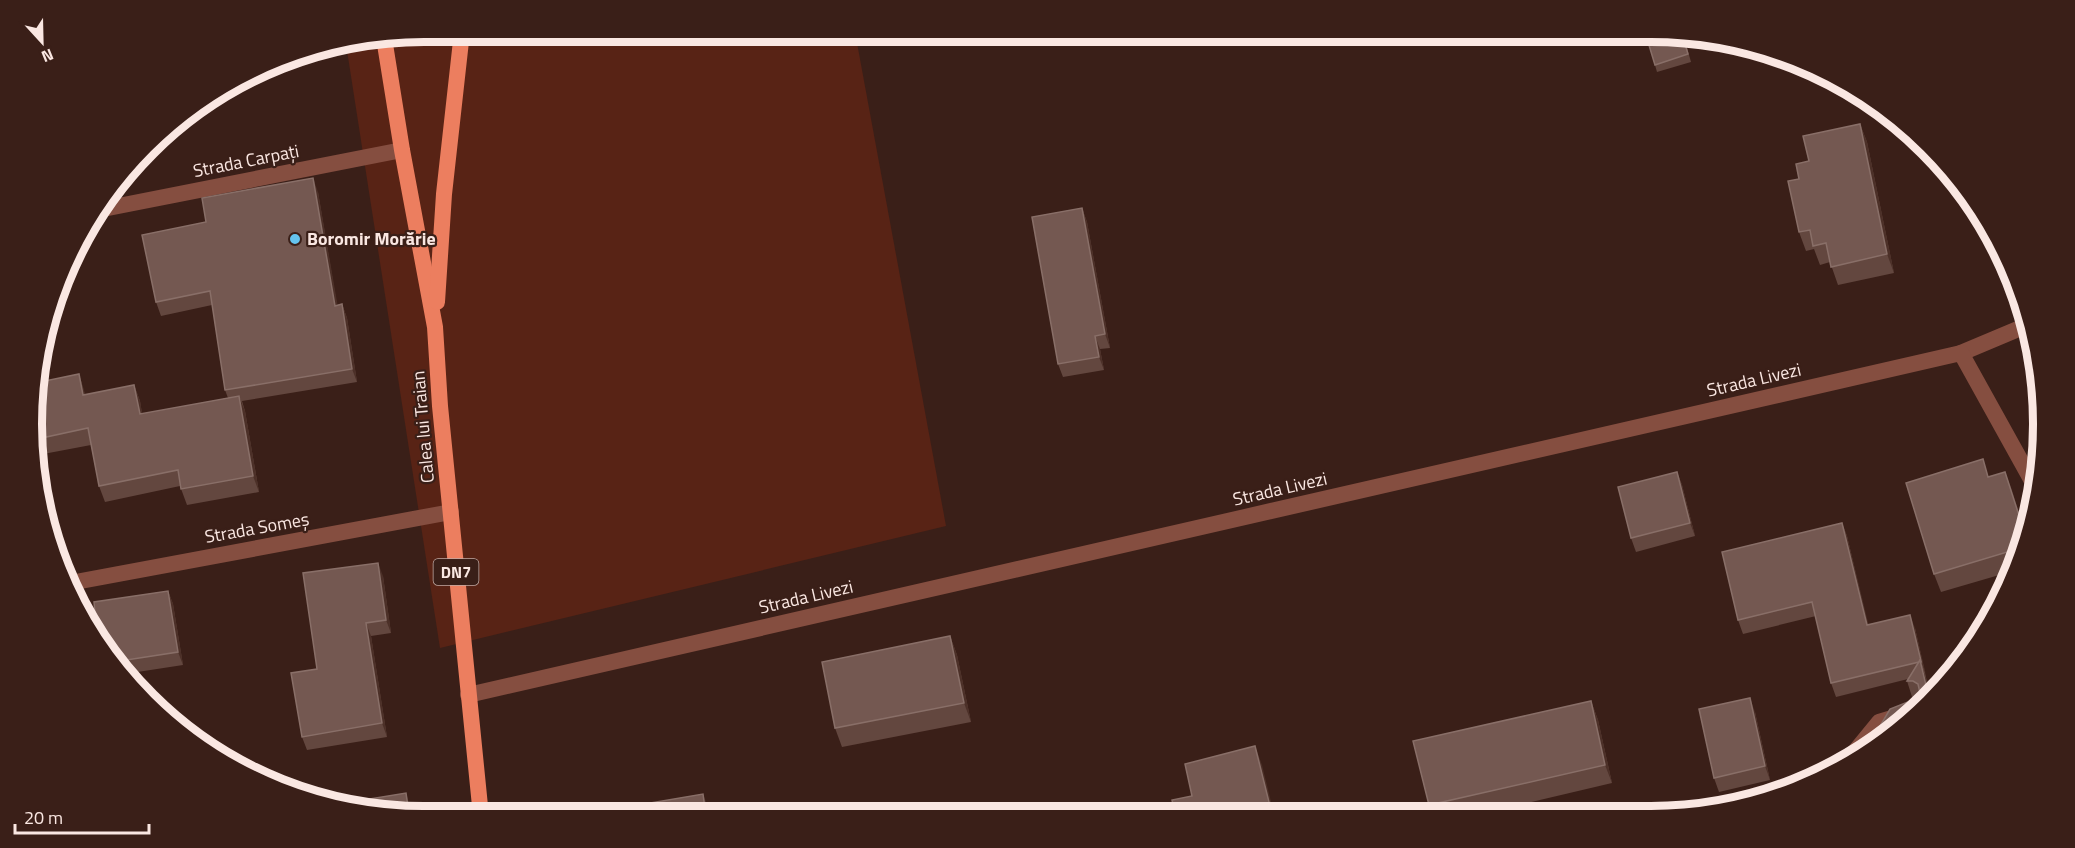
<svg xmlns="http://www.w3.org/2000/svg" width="2075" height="848" viewBox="0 0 2075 848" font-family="'Titillium Web',sans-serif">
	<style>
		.green { fill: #582315 }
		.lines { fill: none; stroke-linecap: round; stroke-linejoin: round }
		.minor { stroke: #854e40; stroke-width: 16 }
		.trunk { stroke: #ec7e5f; stroke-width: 16 }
		.wall { fill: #63473f }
		.shaded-wall { fill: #4c3028 }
		.building { fill: #745851; stroke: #896f68; stroke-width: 1.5 }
		.poi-dot { fill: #65c4ef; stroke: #3a1f18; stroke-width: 2 }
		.labels { text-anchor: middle; stroke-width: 4.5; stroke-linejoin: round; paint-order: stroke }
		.shield { fill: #3a1f18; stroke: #c0aba5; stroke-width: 1.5 }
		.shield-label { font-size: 16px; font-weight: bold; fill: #fae7e2 }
		.street-label { font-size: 18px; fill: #fae7e2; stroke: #3a1f18 }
		.poi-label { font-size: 18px; font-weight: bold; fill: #fae7e2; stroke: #3a1f18; text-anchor: start }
		.rim { fill: none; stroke: #fae7e2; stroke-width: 8 }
	</style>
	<rect width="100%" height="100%" fill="#3a1f18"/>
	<polygon class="green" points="424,32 855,32 946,526 440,648 346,44"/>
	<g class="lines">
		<g class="minor">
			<polyline points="98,210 402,150"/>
			<polyline points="1961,353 2030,324"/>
			<polyline points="70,583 451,512"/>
			<polyline points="468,695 1961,353 2037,490"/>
			<polyline points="1852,755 1879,722 1902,715"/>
			<polyline points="1702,813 1706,812"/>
		</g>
		<g class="trunk">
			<polyline points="384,38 402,150 435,327 440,406 481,816"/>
			<polyline points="437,302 444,194 462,32"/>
		</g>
	</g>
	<g class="wall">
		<polygon points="1684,37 1691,62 1657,72 1655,65"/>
		<polygon points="1860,124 1867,142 1894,273 1838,285 1830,262 1820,265 1814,249 1806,251 1799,232 1799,179 1809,161"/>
		<polygon points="318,192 337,305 342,304 347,318 357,382 242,401 245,411 259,492 187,505 180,486 105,502 99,486 91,445 38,455 35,383 79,374 85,395 134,385 140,401 142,414 228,398 225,390 212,305 161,316 156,302 206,222"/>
		<polygon points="1082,208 1087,222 1110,348 1100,349 1104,370 1063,377 1058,364"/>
		<polygon points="1677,472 1682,485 1695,536 1636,552 1631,538"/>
		<polygon points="2005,472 2026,535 2023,550 2013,571 1941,592 1934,574 1989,477"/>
		<polygon points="1842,523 1847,536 1868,625 1915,628 1930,695 1910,719 1913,700 1907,681 1908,679 1836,697 1831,683 1816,616 1743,634 1738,620"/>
		<polygon points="383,576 391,633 371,636 387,737 307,750 302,737 317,669"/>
		<polygon points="168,591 173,604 183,665 131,673 84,621 95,613"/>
		<polygon points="950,636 957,655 971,722 842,747 835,728"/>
		<polygon points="1591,701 1598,720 1612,783 1481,814 1432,814 1429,805"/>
		<polygon points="1755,712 1770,780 1719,792 1714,778"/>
	</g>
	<g class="shaded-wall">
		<polygon points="1860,124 1867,142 1894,273 1887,254"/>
		<polygon points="313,178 318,192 340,319 335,306"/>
		<polygon points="1082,208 1087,222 1110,348 1105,334"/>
		<polygon points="342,304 347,318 357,382 352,369"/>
		<polygon points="1095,336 1100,349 1104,370 1099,357"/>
		<polygon points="79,374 84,390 89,411 83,395"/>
		<polygon points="134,385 140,401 145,430 140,414"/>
		<polygon points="239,396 245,411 259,492 253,476"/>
		<polygon points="1677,472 1682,485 1695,536 1690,523"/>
		<polygon points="2005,472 2012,490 2026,535 2026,537"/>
		<polygon points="1842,523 1847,536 1872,639 1867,625"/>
		<polygon points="378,563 383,576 391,633 386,620"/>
		<polygon points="168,591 173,604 183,665 178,652"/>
		<polygon points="1910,615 1915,628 1926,675 1921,661"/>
		<polygon points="366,623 371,636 387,737 382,723"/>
		<polygon points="950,636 957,655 971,722 964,703"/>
		<polygon points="1920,660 1926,679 1930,695 1929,698"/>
		<polygon points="1750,698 1755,712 1770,780 1765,766"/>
		<polygon points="1591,701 1598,720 1612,783 1605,765"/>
		<polygon points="1255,746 1262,765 1274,814 1272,814"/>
		<polygon points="406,793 410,806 412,814 409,814"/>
		<polygon points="703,794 708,807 709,816 706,816"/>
	</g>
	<g class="building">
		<polygon points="1645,32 1651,32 1683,37 1688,54 1655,65"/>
		<polygon points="1860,124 1887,254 1831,267 1826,243 1813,246 1810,230 1799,232 1788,181 1799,179 1796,164 1809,161 1803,136"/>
		<polygon points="313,178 335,306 342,304 352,369 225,390 210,291 156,302 142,235 206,222 202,198"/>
		<polygon points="1082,208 1105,334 1095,336 1099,357 1058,364 1032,217"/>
		<polygon points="79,374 83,395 134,385 140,414 239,396 253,476 181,489 178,470 99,486 88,428 37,439 35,383"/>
		<polygon points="1983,459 1988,477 2005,472 2026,537 2024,547 1934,574 1906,483"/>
		<polygon points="1677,472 1690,523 1631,538 1618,487"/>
		<polygon points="1842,523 1867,625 1910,615 1921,661 1920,660 1919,662 1831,683 1812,602 1738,620 1722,552"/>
		<polygon points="378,563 386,620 366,623 382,723 302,737 291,673 317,669 303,573"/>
		<polygon points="168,591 178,652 120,661 84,621 82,615 95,613 94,602"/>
		<polygon points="950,636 964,703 835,728 822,662"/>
		<polygon points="1920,660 1929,698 1910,719 1869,745 1890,709 1918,698 1920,693 1918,684 1913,681 1907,681"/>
		<polygon points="1750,698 1765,766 1714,778 1699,709"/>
		<polygon points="1591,701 1605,765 1429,805 1413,741"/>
		<polygon points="1255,746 1272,814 1175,814 1172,800 1192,796 1185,764"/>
		<polygon points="406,793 409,814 345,803"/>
		<polygon points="703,794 706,816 580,816 580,815"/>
	</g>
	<circle class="poi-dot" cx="295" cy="239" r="6"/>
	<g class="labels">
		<rect class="shield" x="433.5" y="559" width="45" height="26" rx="4.5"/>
		<g class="shield-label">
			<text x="456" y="578">DN7</text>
		</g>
		<g class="street-label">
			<text transform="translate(246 161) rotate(-11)" y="6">Strada Carpați</text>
			<text transform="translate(1754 380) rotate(-13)" y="6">Strada Livezi</text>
			<text transform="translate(423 427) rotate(-95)" y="6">Calea lui Traian</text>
			<text transform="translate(1280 489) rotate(-13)" y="6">Strada Livezi</text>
			<text transform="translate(257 528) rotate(-10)" y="6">Strada Someș</text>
			<text transform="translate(806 597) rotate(-13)" y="6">Strada Livezi</text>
		</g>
		<g class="poi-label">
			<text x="307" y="245">Boromir Morărie</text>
		</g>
	</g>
	<path d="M0 0H2075V848H0ZM424 42H1651A382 382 0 0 1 2033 424V424A382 382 0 0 1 1651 806H424A382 382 0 0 1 42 424V424A382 382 0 0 1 424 42Z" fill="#3a1f18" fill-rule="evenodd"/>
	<path class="rim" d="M424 42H1651A382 382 0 0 1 2033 424V424A382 382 0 0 1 1651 806H424A382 382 0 0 1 42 424V424A382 382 0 0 1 424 42Z"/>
	<g transform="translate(42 42) rotate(158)" stroke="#3a1f18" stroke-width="4.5" paint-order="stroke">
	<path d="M0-4.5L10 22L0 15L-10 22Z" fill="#fae7e2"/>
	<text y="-9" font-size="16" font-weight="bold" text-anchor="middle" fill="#fae7e2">N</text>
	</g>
	<path d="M15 824v9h134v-9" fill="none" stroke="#fae7e2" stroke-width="3"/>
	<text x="24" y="824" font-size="18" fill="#fae7e2" stroke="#3a1f18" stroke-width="4.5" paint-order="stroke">20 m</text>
</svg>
